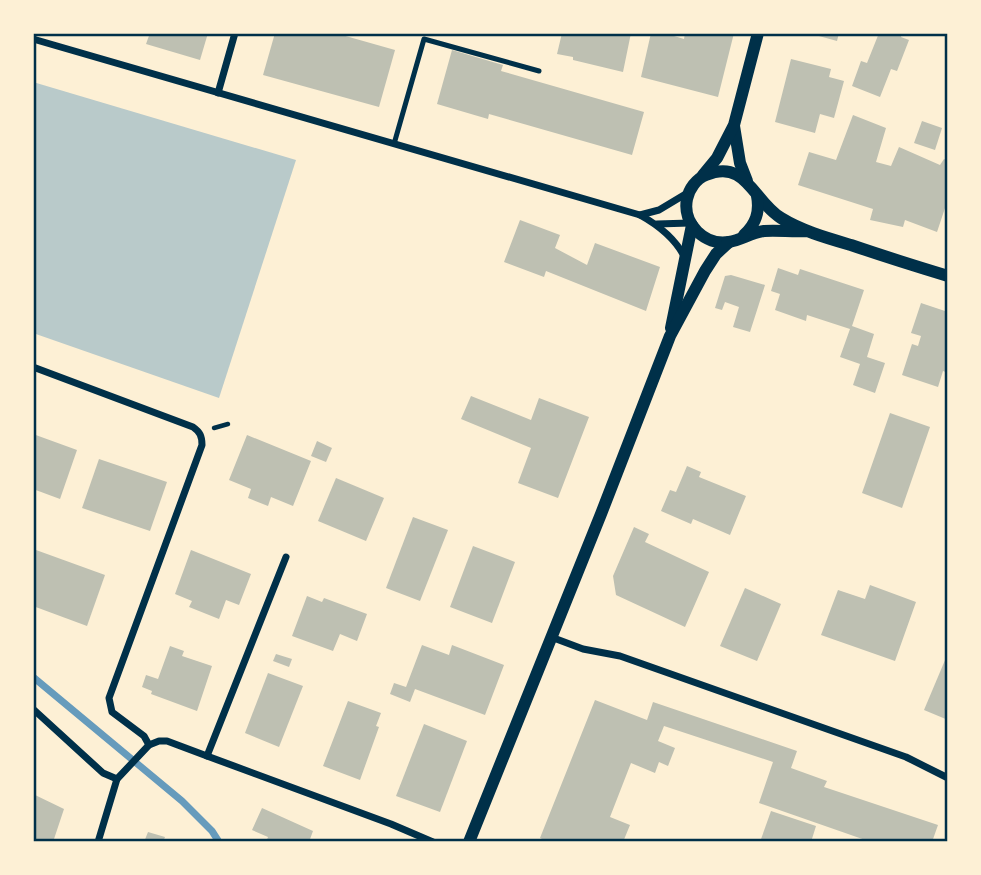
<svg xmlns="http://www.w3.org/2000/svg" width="981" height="875" viewBox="0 0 981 875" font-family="Manrope,sans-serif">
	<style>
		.green { fill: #b9caca }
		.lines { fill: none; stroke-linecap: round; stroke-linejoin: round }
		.stream { stroke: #669bbc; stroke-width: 7 }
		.building { fill: #bec0b2 }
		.path { stroke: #003049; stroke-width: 4.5 }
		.service { stroke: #003049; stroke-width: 5 }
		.minor { stroke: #003049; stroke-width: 7 }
		.tertiary { stroke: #003049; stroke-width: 12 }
		.neatline { fill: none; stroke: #003049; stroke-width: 2.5 }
	</style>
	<rect width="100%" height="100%" fill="#fdf0d5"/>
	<polygon class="green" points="33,82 296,160 219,398 33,333"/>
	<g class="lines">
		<polyline class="stream" points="33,677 182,801 212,831 219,842"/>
	</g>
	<g class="building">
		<polygon points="150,33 208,33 200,60 146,44"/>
		<polygon points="275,33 335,33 395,50 379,107 263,75"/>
		<polygon points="562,33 631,33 623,72 573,60 573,57 557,54"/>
		<polygon points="651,33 664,33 684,39 685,33 734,33 718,97 641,77"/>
		<polygon points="808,33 839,33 837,41"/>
		<polygon points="879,33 902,33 901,37 909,40 897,71 891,69 880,97 852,86 861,61 867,63"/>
		<polygon points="452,50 503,65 501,71 644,112 632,155 489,114 488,119 437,104"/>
		<polygon points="791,59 831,69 829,77 844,81 834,118 820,114 815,133 775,122"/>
		<polygon points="853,115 886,128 876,162 891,166 899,147 940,165 944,159 948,161 948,199 937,232 905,220 903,227 870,220 873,209 798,185 809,152 836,160"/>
		<polygon points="922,121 942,128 935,150 914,143"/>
		<polygon points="520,220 560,235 555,248 587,265 595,243 660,267 646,311 546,271 544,277 504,262"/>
		<polygon points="778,268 798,275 800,269 864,290 852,326 874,334 867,357 885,363 875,393 853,385 860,364 840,357 850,329 807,315 806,321 775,310 780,294 771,291"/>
		<polygon points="731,275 765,285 750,332 733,327 739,307 725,302 722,310 715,308 725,276"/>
		<polygon points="921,303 948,312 948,373 943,371 938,387 902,375 912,344 918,346 921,336 911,333"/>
		<polygon points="471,396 531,420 539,398 589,417 558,498 518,483 531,448 461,419"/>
		<polygon points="890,413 930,427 902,508 862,493"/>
		<polygon points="33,434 77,450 60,499 33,489"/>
		<polygon points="247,435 311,461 293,506 271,497 268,506 248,498 251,489 229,480"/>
		<polygon points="317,441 332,448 326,462 311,456"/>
		<polygon points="99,459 167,482 150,531 82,508"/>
		<polygon points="687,466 701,472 699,477 746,496 730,535 693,519 691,524 661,511 670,490 676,492"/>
		<polygon points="336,478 384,498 366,541 318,521"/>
		<polygon points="413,517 448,530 420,601 386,588"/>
		<polygon points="634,527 649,534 645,542 709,572 685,627 616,595 613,576"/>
		<polygon points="473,546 515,562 492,623 450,607"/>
		<polygon points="36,550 105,575 87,626 33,606 33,558"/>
		<polygon points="191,550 251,574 239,605 226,600 219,619 189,607 192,601 175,594"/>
		<polygon points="870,585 916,602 895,661 821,635 838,590 865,599"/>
		<polygon points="745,588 781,604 757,661 720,646"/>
		<polygon points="307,596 322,602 324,598 367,614 357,641 340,634 333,651 292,636"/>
		<polygon points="422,645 449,655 452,645 504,665 485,715 415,689 410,702 390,694 394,683 406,687"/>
		<polygon points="170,646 184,651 182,656 212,666 197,711 151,694 152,691 142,687 146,675 158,679"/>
		<polygon points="948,653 948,720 924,710"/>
		<polygon points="276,654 292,659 289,667 273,661"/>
		<polygon points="268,673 303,686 279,747 245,733"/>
		<polygon points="595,700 647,720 653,702 797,751 791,768 827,781 824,787 938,825 932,842 871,842 759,803 773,762 664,726 658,741 675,748 668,766 659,762 655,773 631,763 610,817 630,825 623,842 548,842 540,838"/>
		<polygon points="348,701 381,713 376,726 379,727 360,780 323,766"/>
		<polygon points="424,724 467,741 440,812 396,796"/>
		<polygon points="33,794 64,809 53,842 33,842"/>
		<polygon points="262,808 313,831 309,842 266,842 268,837 252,830"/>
		<polygon points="771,811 816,826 811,842 760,842"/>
		<polygon points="148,832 165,837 163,842 144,842"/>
	</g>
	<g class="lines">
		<polyline class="path" points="214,428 228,424"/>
		<polyline class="service" points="394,144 424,39 539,71"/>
		<g class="minor">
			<path d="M33 39 640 215C658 225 674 237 684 256"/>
			<polyline points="218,93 235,33"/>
			<polyline points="640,215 659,210 689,192"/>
			<polyline points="657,224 690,223"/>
			<path d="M33 367 193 427C200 432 202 436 202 445L109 698 112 712 144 736 149 745"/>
			<polyline points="551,637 583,649 620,656 906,757 948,778"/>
			<polyline points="33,709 103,773 117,779"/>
			<polyline points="207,756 286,557"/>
			<polyline points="98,842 117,779 149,745 159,741 167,741 207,756 391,824 433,842"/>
		</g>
		<g class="tertiary">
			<polyline points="734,126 740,163 747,181"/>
			<polyline points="703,175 717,158 734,125 758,33"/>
			<path d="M807 231C793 232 778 230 764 231 751 233 741 240 729 242 705 246 682 224 687 199 689 189 696 179 706 175 746 158 753 201 781 218 802 231 827 238 851 245 883 256 915 266 948 276"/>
			<path d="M744 235C756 224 760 212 757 196"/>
			<polyline points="671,328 692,225"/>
			<polyline points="469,842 601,514 670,336 705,271 716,254 729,242"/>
		</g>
	</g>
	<rect width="981" height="875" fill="none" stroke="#fdf0d5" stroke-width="70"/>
	<rect x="35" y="35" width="911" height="805" class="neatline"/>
</svg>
